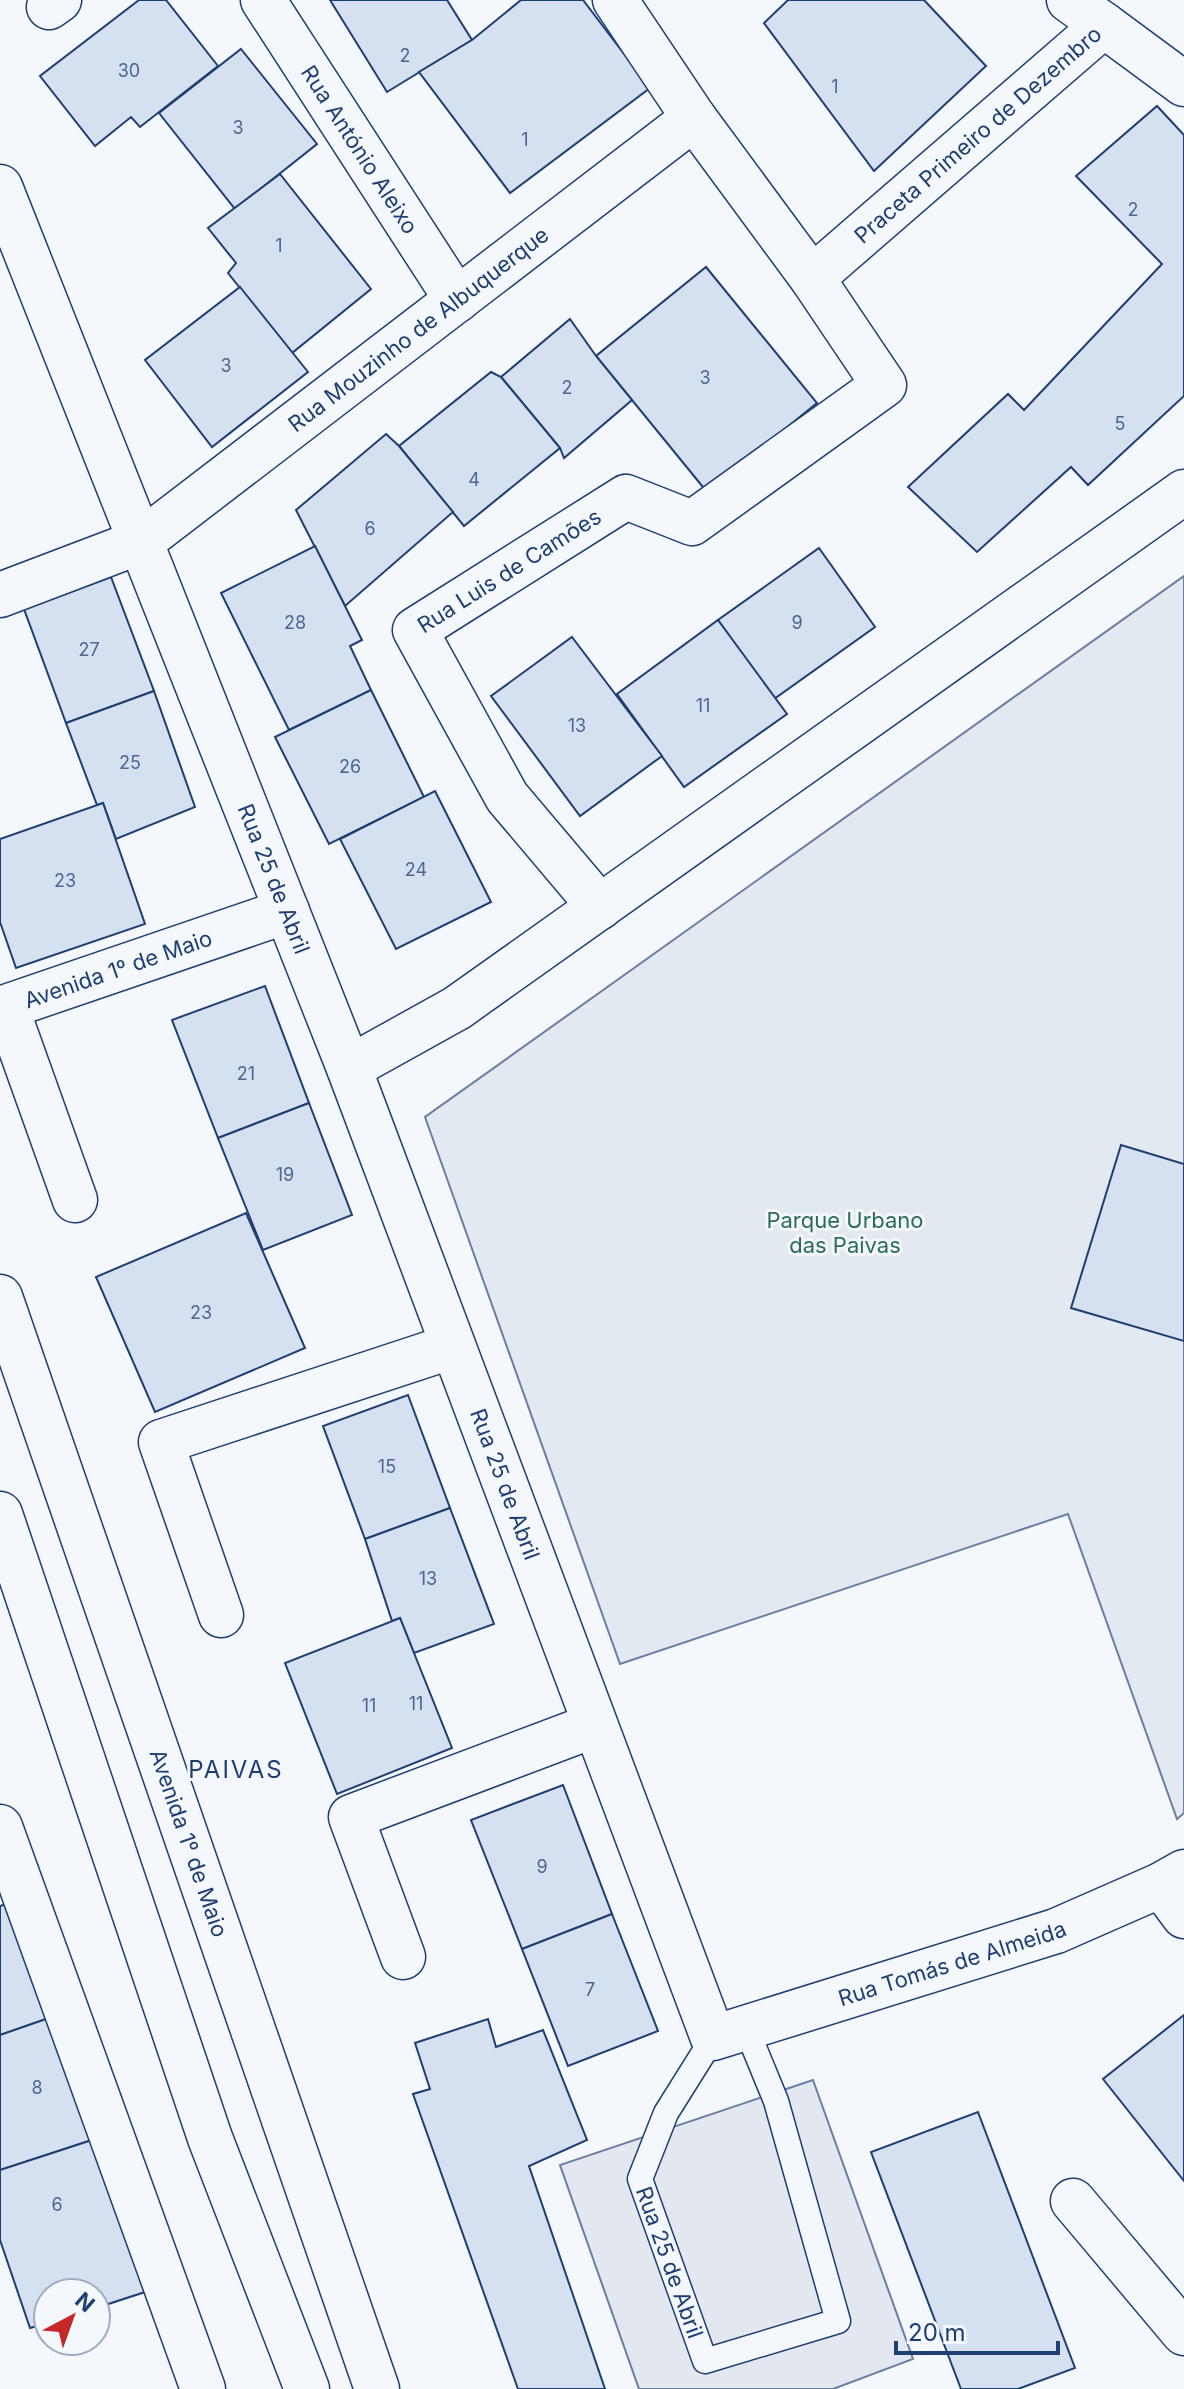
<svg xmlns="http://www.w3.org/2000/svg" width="1184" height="2389" viewBox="0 0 1184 2389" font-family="Inter,sans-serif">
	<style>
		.green { fill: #e3e9f0; stroke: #687fa3; stroke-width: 2 }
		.parking { fill: #e3e8f0; stroke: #687fa3; stroke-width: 2 }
		.building { fill: #d5e0f0; stroke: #1d3f73; stroke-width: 2 }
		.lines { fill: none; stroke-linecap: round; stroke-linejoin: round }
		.lane-casing { stroke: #1d3f73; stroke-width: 27 }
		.street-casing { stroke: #1d3f73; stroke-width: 47 }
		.primary-casing { stroke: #1d3f73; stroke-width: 47 }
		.lane { stroke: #f4f7fb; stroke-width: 24 }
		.street { stroke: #f4f7fb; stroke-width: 44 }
		.primary { stroke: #f4f7fb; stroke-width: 44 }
		.labels { text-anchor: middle; stroke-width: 6; stroke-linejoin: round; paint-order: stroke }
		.number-label { font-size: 18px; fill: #4b6792 }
		.street-label { font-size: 22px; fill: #1d3f73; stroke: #f4f7fb }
		.park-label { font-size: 22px; fill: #2c6c60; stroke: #f4f7fb }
		.neighbourhood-label { font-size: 24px; letter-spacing: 2px; fill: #1d3f73; stroke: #f4f7fb }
	</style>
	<rect width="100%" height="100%" fill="#f4f7fb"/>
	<polygon class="green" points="1184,576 1184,1813 1177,1819 1068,1514 620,1664 425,1117"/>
	<polygon class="parking" points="813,2080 913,2359 833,2389 639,2389 560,2165"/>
	<g class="building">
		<polygon points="139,0 166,0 218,66 140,127 131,117 95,146 40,76"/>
		<polygon points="330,0 447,0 472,40 387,92"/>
		<polygon points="521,0 583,0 650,88 510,193 419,72 472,40"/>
		<polygon points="788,0 924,0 986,66 874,171 764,23"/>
		<polygon points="241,49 317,144 235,209 159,113"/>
		<polygon points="1157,106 1184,135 1184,396 1088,485 1071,467 977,552 908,487 1008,394 1024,410 1162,264 1076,176"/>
		<polygon points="280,174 371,289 292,353 228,273 236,263 208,228"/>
		<polygon points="706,267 817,403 707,492 596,356"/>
		<polygon points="240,287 308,372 212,447 145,360"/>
		<polygon points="570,319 596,356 632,400 564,458 560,448 501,377"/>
		<polygon points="491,372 501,377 560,448 464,526 399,446"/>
		<polygon points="386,434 399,446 453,512 345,606 296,510"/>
		<polygon points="315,546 362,640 350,646 371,690 289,730 221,593"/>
		<polygon points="819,548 875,627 774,699 718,620"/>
		<polygon points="111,577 154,691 66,723 24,609"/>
		<polygon points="718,620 787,714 684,787 617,694"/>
		<polygon points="572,637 662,756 580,816 491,696"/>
		<polygon points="371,690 424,797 329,844 275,737"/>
		<polygon points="154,691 195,807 116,839 103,803 97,805 66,723"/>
		<polygon points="435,791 491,902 396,949 340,839"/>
		<polygon points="103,803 145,924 16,968 0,922 0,839"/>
		<polygon points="265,986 309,1103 218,1138 172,1020"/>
		<polygon points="309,1103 352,1215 263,1250 218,1138"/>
		<polygon points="1121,1145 1184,1164 1184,1341 1071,1308"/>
		<polygon points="246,1213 305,1348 155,1412 96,1277"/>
		<polygon points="408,1395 450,1508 365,1539 323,1426"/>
		<polygon points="450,1508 494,1624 414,1653 400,1618 392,1621 365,1539"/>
		<polygon points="400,1618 452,1748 337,1794 285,1663"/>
		<polygon points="563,1785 612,1914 522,1949 471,1820"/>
		<polygon points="9,1903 49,2018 0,2035 0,1906"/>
		<polygon points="612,1914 658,2031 568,2066 522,1949"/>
		<polygon points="1184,2015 1184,2181 1103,2079"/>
		<polygon points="49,2018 92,2140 0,2170 0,2035"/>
		<polygon points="488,2019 496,2047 543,2030 587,2140 529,2166 605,2389 518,2389 413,2094 430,2089 415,2043"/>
		<polygon points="978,2112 1075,2368 1018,2389 961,2389 871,2152"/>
		<polygon points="92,2140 145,2292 96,2308 96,2293 48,2293 48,2323 30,2328 0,2240 0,2170"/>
	</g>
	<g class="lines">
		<defs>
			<g id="lane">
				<path id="s1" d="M713 2038 666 2113 640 2179 705 2361 838 2321 776 2101 746 2028"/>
			</g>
			<g id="street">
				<path id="s2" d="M263 0 457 300"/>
				<path id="s3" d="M615 0 694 118 812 278 1104 25 1184 84"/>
				<polyline points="1069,0 1104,25"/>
				<polyline points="49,7 59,0"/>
				<path id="s4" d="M0 187 349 1068 713 2038 1056 1931 1161 1885 1184 1872"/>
				<path id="s5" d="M0 595 142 541 694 118"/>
				<path id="s6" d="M600 907 507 797 415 630 626 497 692 523 884 385 812 278"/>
				<polyline points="349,1068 457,1008 1184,492"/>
				<polyline points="75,1200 6,1007 287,911"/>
				<polyline points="221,1615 161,1442 453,1346"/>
				<polyline points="0,1827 203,2389"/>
				<polyline points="1161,1885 1184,1916"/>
				<polyline points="403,1957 351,1817 595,1725"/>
				<polyline points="1073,2201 1184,2333"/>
			</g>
			<g id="primary">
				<polyline points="0,1297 377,2389"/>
				<polyline points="0,1514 210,2138 307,2389"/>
			</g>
		</defs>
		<use href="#lane" class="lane-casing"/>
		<use href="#street" class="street-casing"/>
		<use href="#primary" class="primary-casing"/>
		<use href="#lane" class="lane"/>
		<use href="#street" class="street"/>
		<use href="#primary" class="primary"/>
	</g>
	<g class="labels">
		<g class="number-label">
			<text x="405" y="62">2</text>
			<text x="129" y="77">30</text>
			<text x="835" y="93">1</text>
			<text x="238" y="134">3</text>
			<text x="525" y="146">1</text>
			<text x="1133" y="216">2</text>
			<text x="279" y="252">1</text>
			<text x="226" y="372">3</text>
			<text x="705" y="384">3</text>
			<text x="567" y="394">2</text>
			<text x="1120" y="430">5</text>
			<text x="474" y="486">4</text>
			<text x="370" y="535">6</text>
			<text x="295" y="629">28</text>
			<text x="797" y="629">9</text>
			<text x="89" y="656">27</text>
			<text x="703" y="712">11</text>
			<text x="577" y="732">13</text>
			<text x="130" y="769">25</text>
			<text x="350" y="773">26</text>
			<text x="416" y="876">24</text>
			<text x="65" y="887">23</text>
			<text x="246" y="1080">21</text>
			<text x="285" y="1181">19</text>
			<text x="201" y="1319">23</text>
			<text x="387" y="1473">15</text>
			<text x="428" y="1585">13</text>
			<text x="416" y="1710">11</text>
			<text x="369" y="1712">11</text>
			<text x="542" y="1873">9</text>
			<text x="590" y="1996">7</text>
			<text x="37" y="2094">8</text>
			<text x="57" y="2211">6</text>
		</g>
		<g class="street-label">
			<text dy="8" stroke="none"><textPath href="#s3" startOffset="560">Praceta Primeiro de Dezembro</textPath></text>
			<text dy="8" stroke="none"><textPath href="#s2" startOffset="178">Rua António Aleixo</textPath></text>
			<text dy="8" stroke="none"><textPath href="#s5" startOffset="500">Rua Mouzinho de Albuquerque</textPath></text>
			<text dy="8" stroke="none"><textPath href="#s6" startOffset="446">Rua Luis de Camões</textPath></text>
			<text dy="8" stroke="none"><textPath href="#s4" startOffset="744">Rua 25 de Abril</textPath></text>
			<text transform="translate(118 969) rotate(-19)" y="8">Avenida 1º de Maio</text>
			<text dy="8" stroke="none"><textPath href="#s4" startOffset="1392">Rua 25 de Abril</textPath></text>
			<text transform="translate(189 1843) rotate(71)" y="8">Avenida 1º de Maio</text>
			<text dy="8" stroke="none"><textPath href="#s4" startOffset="2234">Rua Tomás de Almeida</textPath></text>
			<text dy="8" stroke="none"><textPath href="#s1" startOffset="248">Rua 25 de Abril</textPath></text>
		</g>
		<g class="park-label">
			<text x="845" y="1228">Parque Urbano<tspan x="845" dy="25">das Paivas</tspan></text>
		</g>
		<g class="neighbourhood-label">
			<text x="236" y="1778">PAIVAS</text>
		</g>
	</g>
	<g transform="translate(72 2317) rotate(41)"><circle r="38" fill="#f4f7fb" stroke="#9eadc5" stroke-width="2"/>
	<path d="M0-6L14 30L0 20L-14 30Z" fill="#c62828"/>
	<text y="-12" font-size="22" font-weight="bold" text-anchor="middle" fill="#1d3f73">N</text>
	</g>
	<path d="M896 2341v12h162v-12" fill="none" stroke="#1d3f73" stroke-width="4"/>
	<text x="908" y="2341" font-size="24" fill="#1d3f73" stroke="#f4f7fb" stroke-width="6" paint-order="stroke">20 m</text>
</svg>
